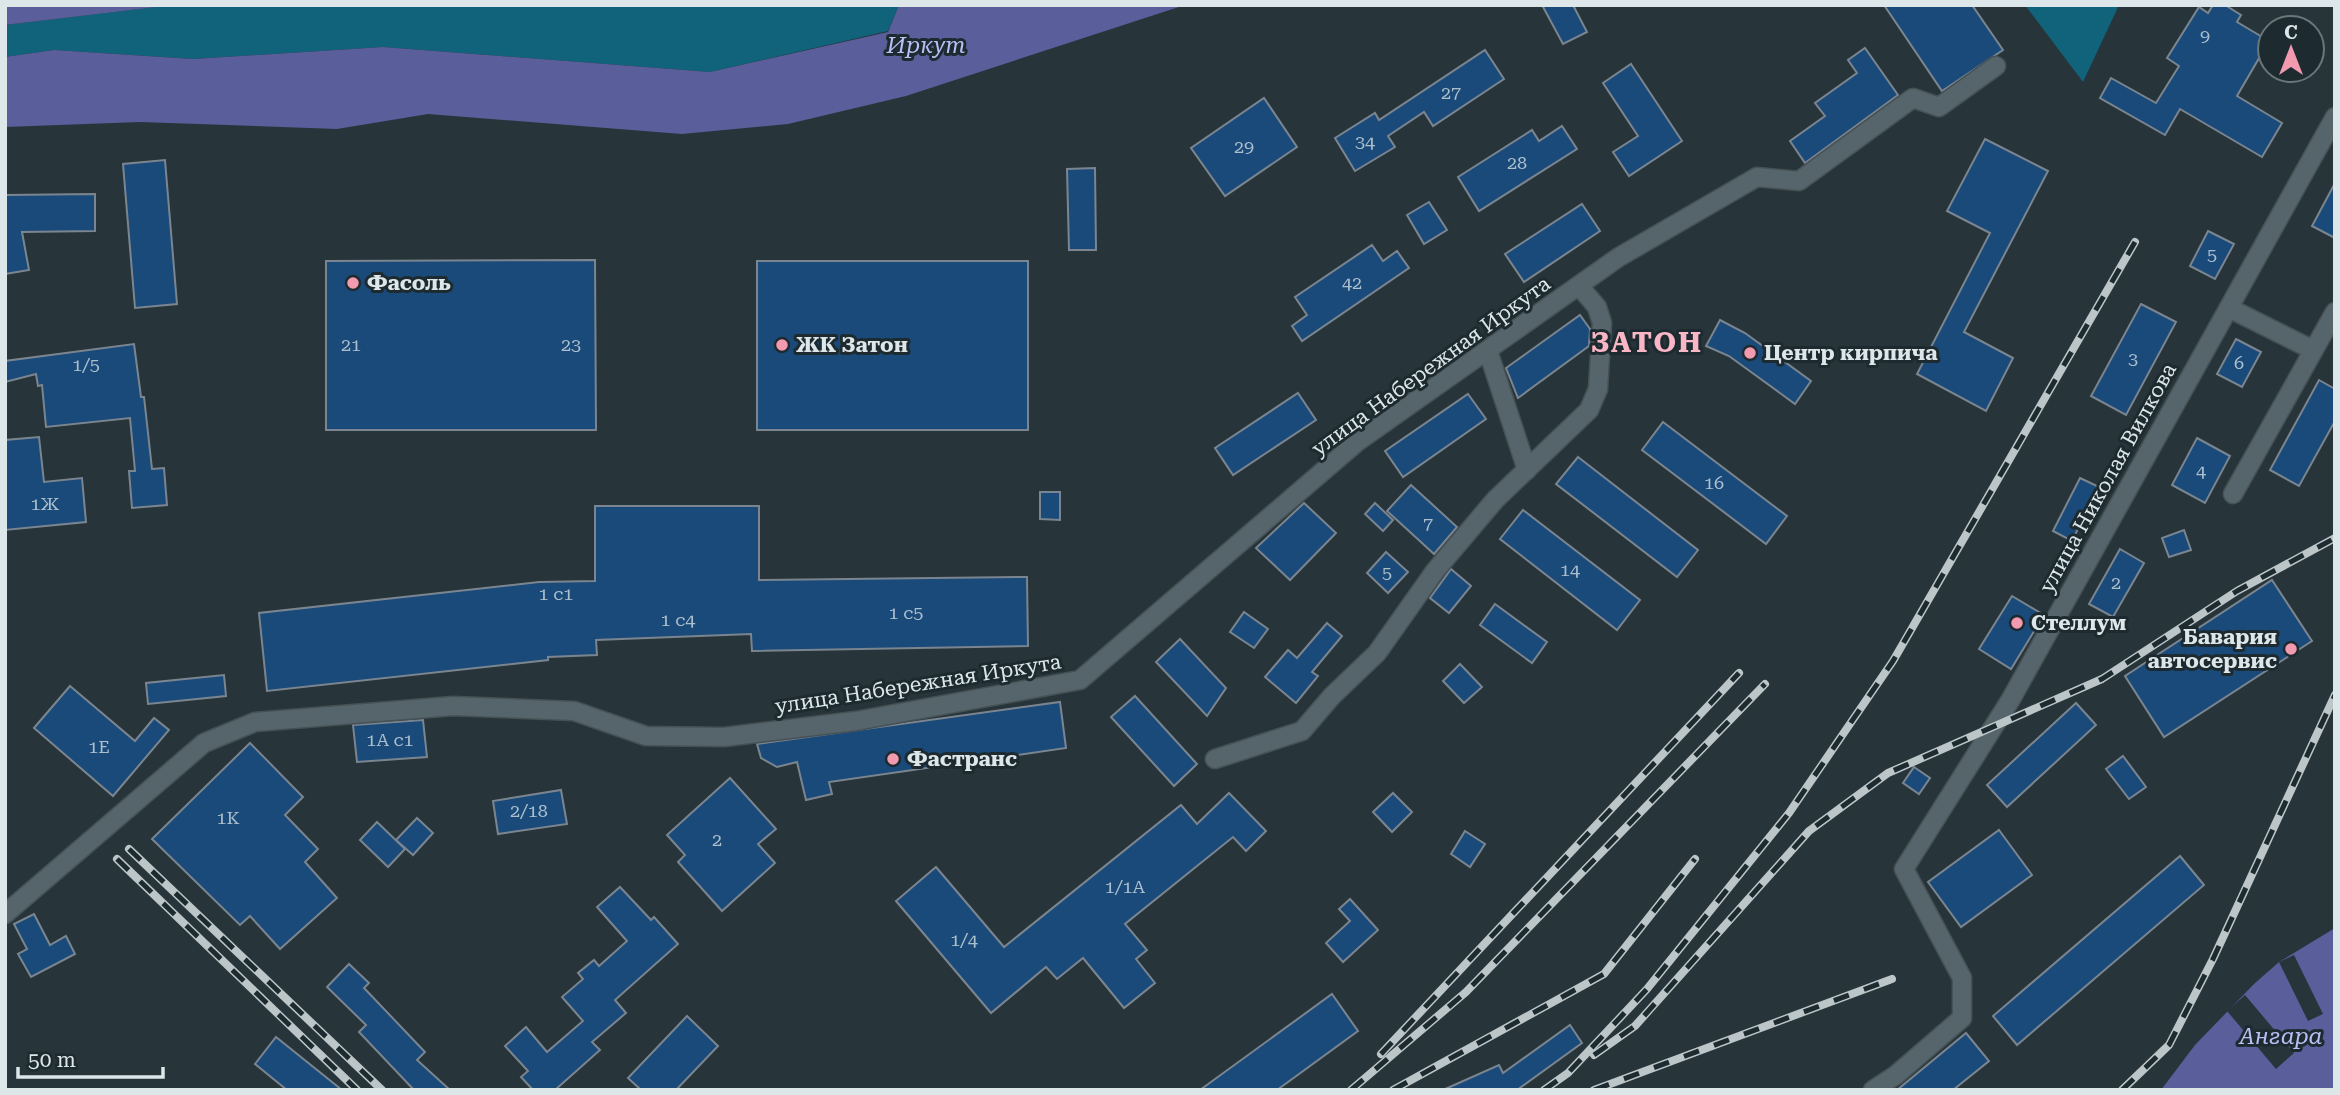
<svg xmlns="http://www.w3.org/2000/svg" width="2340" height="1095" viewBox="0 0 2340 1095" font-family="'Roboto Serif',serif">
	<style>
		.green { fill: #10637a }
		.water { fill: #5a5e9a }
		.pier { fill: #27353a }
		.building { fill: #1a4a79; stroke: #7b8590; stroke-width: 2 }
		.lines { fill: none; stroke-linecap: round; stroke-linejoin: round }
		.minor-casing { stroke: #455155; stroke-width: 21 }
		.minor { stroke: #56656b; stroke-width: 18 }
		.rail-casing { stroke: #bcc6c9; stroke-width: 8 }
		.rail { stroke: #1d2b30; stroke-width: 5; stroke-dasharray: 16; stroke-linecap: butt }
		.poi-dot { fill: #f29aaf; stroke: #1d2b30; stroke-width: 2.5 }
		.labels { text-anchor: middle; stroke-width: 6; stroke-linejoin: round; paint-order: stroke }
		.number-label { font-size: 18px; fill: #acbfcd }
		.poi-label { font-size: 21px; font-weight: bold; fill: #dde6e9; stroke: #1d2b30; text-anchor: start }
		.street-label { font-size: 21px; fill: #dde6e9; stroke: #1d2b30 }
		.water-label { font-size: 23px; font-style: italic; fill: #b9bff4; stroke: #1d2b30 }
		.district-label { font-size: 28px; font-weight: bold; letter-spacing: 2px; fill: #f9b6c5; stroke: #1d2b30 }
	</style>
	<rect width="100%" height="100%" fill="#27353a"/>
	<g class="green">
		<polygon points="171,5 899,5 888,31 710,72 383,47 193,59 54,50 5,57 5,25"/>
		<polygon points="2025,5 2119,5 2083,82"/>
	</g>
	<g class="water">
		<polygon points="5,5 173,5 5,25"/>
		<polygon points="899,5 1185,5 906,96 788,124 682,134 428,114 337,129 140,122 5,127 5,57 54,50 193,59 383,47 710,72 888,32"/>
		<polygon points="2335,928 2335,1090 2161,1090 2195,1045 2254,984 2279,962"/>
	</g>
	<g class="pier">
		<polygon points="2294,955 2323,1014 2308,1021 2279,962"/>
		<polygon points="2245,995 2294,1053 2276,1069 2227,1011"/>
	</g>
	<g class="building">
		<polygon points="1542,5 1573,5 1587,32 1563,44"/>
		<polygon points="1884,5 1972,5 2003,50 1942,91"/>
		<polygon points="2213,5 2225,5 2241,15 2237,22 2269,41 2237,96 2282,123 2262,157 2180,109 2165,135 2100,98 2111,78 2156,103 2179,66 2167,58 2199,7 2208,13"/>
		<polygon points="1865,48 1898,95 1805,163 1790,141 1825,116 1815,103 1857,73 1848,60"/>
		<polygon points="1485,50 1504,79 1433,126 1424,112 1388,136 1395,147 1355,171 1335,138 1375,113 1379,120"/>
		<polygon points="1631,64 1682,141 1629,176 1613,152 1638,136 1603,83"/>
		<polygon points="1264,98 1297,147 1225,196 1191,148"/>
		<polygon points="1562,126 1577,149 1479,211 1458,177 1532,130 1539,141"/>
		<polygon points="1985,139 2048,171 1964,332 2013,358 1986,411 1917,374 1990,233 1947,211"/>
		<polygon points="165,160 177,304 135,308 123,164"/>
		<polygon points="1095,168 1096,250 1069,250 1067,169"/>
		<polygon points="2335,183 2335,238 2312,226"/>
		<polygon points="95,194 95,231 22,232 29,270 5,274 5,195"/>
		<polygon points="1429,202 1447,230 1424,244 1407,215"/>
		<polygon points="1582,204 1600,231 1524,282 1505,254"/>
		<polygon points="2208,231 2234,244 2215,279 2190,266"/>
		<polygon points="1372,245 1383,261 1397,251 1409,268 1302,341 1292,326 1307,315 1295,297"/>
		<polygon points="595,260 596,430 326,430 326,261"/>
		<rect x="757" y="261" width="271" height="169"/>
		<polygon points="2141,304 2176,322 2126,415 2091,396"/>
		<polygon points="1580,315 1590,329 1589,346 1518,398 1506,368"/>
		<polygon points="1720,320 1745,333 1811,381 1795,404 1729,356 1706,346"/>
		<polygon points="2236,339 2261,352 2242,387 2217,374"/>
		<polygon points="134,344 141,397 144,397 152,469 164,468 167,505 132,508 129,471 135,471 130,418 46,427 42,385 38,386 36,374 5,382 5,361"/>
		<polygon points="2319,380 2335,389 2335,421 2299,486 2270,470"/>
		<polygon points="1298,393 1316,420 1233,475 1215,448"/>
		<polygon points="1468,394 1486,419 1403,477 1385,451"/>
		<polygon points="1663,422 1787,516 1766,544 1642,450"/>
		<polygon points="39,437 44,482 82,478 86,522 5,530 5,440"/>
		<polygon points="2197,438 2230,456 2205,503 2172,485"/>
		<polygon points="1578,457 1698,550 1677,577 1556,484"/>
		<polygon points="2080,478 2099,487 2072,541 2053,531"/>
		<polygon points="1411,485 1457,527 1434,554 1387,511"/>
		<polygon points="1040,492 1060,492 1060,520 1040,519"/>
		<polygon points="1304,503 1336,533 1290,580 1256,548"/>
		<polygon points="1375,503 1393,520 1383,531 1365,514"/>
		<polygon points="595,506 759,506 759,580 1027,577 1028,646 752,651 751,634 596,640 597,655 548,657 548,660 267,691 259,613 539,582 595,581"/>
		<polygon points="1523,510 1640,600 1617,630 1500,539"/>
		<polygon points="2184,530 2191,550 2169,557 2162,538"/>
		<polygon points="2120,549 2144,563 2113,617 2089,604"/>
		<polygon points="1386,552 1408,572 1388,593 1367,573"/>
		<polygon points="1451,569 1471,586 1449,613 1430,598"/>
		<polygon points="2272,580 2312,641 2164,737 2125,676"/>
		<polygon points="2012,596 2044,615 2011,669 1979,649"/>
		<polygon points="1495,604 1547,642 1532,663 1480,625"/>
		<polygon points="1244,612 1268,629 1254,648 1230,632"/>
		<polygon points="1327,623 1342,636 1312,672 1318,676 1296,703 1265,677 1288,650 1297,658"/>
		<polygon points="1180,639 1226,688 1207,716 1156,662"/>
		<polygon points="1460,664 1482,687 1464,703 1443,681"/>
		<polygon points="224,675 226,696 148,704 146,683"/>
		<polygon points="70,686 135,741 154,718 169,730 113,796 34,728"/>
		<polygon points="1135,696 1197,764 1174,786 1111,717"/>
		<polygon points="1060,702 1066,748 829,782 832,794 806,800 797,762 777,767 761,758 757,744"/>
		<polygon points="2076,703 2096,725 2007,807 1987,785"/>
		<polygon points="423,720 427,757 357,762 353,725"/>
		<polygon points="250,743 303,797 285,815 318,849 305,862 337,898 280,949 250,916 240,925 152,839"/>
		<polygon points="2123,756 2146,787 2129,799 2106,769"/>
		<polygon points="1914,767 1930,778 1919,794 1903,783"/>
		<polygon points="730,778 776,829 758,844 775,863 722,911 678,862 685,855 667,835"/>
		<polygon points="561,790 567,824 498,834 493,801"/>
		<polygon points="1229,793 1266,831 1246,851 1233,837 1125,924 1147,950 1136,959 1155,983 1124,1008 1083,958 1057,979 1046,967 991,1013 896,901 936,867 1004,947 1181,805 1197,824"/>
		<polygon points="1393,793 1412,812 1392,832 1373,812"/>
		<polygon points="417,818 433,833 413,855 396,840"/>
		<polygon points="377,822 405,849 388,867 360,840"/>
		<polygon points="1999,830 2032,875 1961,927 1928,882"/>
		<polygon points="1465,831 1485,844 1470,867 1451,854"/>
		<polygon points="2180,856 2204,885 2017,1045 1993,1016"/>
		<polygon points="620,887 651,920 654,917 678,944 615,1000 626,1013 592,1042 600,1050 555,1090 533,1090 521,1077 528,1071 505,1046 526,1027 547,1052 583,1021 562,997 583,979 578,973 594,960 599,966 627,941 597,907"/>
		<polygon points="1350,899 1378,930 1343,962 1326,943 1350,921 1339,909"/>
		<polygon points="34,914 50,945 66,936 75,954 31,977 18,954 27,949 14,924"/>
		<polygon points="349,964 369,983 364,988 425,1052 417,1060 450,1090 414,1090 359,1032 366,1025 327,987"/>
		<polygon points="1332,994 1358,1031 1277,1090 1200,1090"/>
		<polygon points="687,1016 718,1046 676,1090 641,1090 628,1078"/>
		<polygon points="1570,1025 1582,1043 1517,1090 1443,1090 1499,1065 1503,1073"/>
		<polygon points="1966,1033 1989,1061 1953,1090 1897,1090"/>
		<polygon points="276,1037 342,1090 287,1090 255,1064"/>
	</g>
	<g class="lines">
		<defs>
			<g id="minor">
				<polyline points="2229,308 2313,350"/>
				<polyline points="1488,351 1527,470"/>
				<polyline points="2233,494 2335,312"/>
				<polyline points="1215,759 1302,731 1332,696 1377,653 1435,571 1495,500 1589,410 1598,389 1602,323 1597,307 1579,286"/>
				<polyline points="5,914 204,743 255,722 453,706 574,711 646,736 724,737 856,721 1080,680 1357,442 1619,257 1757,177 1799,181 1913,98 1939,107 1996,66"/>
				<polyline points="1873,1090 1896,1075 1962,1018 1962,978 1904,869 2011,699 2335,117"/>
			</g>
		</defs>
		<use href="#minor" class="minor-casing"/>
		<use href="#minor" class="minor"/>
		<defs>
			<g id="rail">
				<polyline points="129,849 382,1090"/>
				<polyline points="117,859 357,1090"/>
				<polyline points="1381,1054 1739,673"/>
				<polyline points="1594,1055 1635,1026 1809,831 1888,773 2102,679 2237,591 2335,538"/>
				<polyline points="1351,1090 1466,992 1765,684"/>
				<polyline points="1393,1090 1604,974 1695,859"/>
				<polyline points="1544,1090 1568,1073 1647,989 1789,813 1893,661 2135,242"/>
				<polyline points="1594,1090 1892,979"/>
				<polyline points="2122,1090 2169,1045 2213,959 2335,695"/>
			</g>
		</defs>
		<use href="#rail" class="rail-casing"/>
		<use href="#rail" class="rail"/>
	</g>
	<g class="poi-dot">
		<circle cx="353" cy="283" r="7"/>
		<circle cx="782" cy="345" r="7"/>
		<circle cx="1750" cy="353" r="7"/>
		<circle cx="2017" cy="623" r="7"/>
		<circle cx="2291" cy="649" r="7"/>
		<circle cx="893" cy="759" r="7"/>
	</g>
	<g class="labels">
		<g class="number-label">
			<text x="2205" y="42">9</text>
			<text x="1451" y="99">27</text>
			<text x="1365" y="148">34</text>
			<text x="1244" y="153">29</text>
			<text x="1517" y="169">28</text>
			<text x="2212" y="261">5</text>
			<text x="1352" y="289">42</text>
			<text x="351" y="351">21</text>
			<text x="571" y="351">23</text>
			<text x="2133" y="365">3</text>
			<text x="2239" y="369">6</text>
			<text x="86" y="371">1/5</text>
			<text x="2201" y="477">4</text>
			<text x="1714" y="489">16</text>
			<text x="45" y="510">1Ж</text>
			<text x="1428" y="530">7</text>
			<text x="1570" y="576">14</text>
			<text x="1387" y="579">5</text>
			<text x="2116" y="589">2</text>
			<text x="556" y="600">1 с1</text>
			<text x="906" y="619">1 с5</text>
			<text x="678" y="626">1 с4</text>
			<text x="390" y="746">1А с1</text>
			<text x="99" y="753">1Е</text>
			<text x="529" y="817">2/18</text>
			<text x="228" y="824">1К</text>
			<text x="717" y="846">2</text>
			<text x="1125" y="893">1/1А</text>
			<text x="964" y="946">1/4</text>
		</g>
		<g class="poi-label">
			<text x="367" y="290">Фасоль</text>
			<text x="796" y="352">ЖК Затон</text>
			<text x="1764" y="360">Центр кирпича</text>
			<text x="2031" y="630">Стеллум</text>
			<text x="2277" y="644" text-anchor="end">Бавария<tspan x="2277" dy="24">автосервис</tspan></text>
			<text x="907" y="766">Фастранс</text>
		</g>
		<g class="street-label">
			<text transform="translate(1431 366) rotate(-36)" y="7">улица Набережная Иркута</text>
			<text transform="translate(2108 478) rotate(-61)" y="7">улица Николая Вилкова</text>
			<text transform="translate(918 684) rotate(-9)" y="7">улица Набережная Иркута</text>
		</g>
		<g class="water-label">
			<text x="926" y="53">Иркут</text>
			<text x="2281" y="1044">Ангара</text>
		</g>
		<g class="district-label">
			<text x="1647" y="352">ЗАТОН</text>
		</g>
	</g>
	<rect width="2340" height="1095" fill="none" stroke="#dde6e9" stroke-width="14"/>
	<g transform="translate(2291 49)"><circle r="33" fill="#1d2b30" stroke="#6a767a" stroke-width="2"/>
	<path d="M0-5L12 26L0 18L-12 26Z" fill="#f29aaf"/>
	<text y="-10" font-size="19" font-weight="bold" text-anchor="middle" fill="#dde6e9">С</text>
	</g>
	<path d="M18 1067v10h145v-10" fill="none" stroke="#dde6e9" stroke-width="3.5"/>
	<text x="28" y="1067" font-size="21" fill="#dde6e9" stroke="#1d2b30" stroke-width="5" paint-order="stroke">50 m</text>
</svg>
